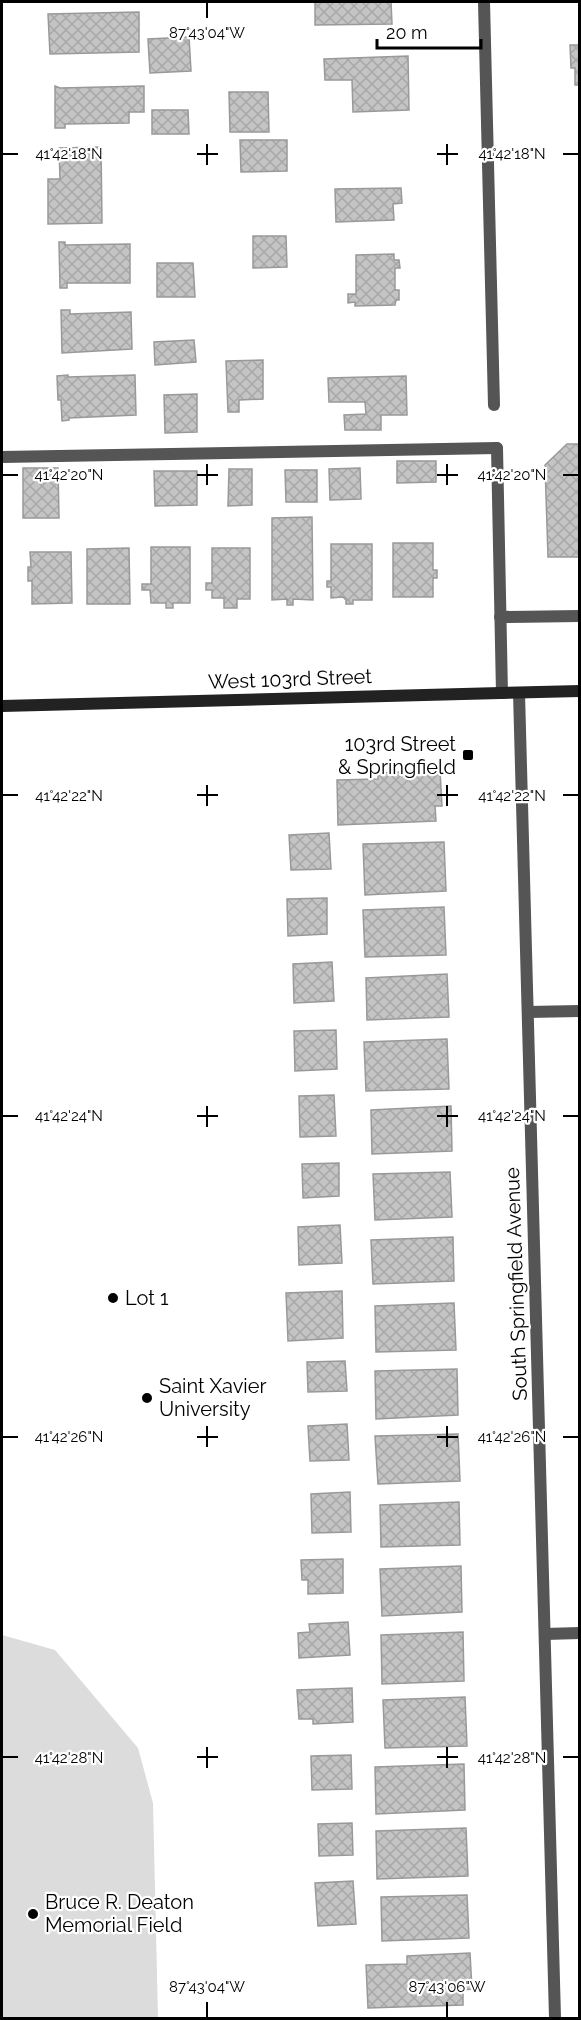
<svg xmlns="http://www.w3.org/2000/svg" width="581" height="2020" viewBox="0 0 581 2020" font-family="Raleway,sans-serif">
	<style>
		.pitch { fill: #dcdcdc }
		.building { fill: url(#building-cross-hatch); stroke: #999; stroke-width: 1.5 }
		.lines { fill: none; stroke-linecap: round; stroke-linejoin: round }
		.service { stroke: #555; stroke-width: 12 }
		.minor { stroke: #555; stroke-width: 12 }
		.secondary { stroke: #222; stroke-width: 12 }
		.ticks { fill: none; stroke: #000; stroke-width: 2 }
		.poi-dot { fill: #000; stroke: #fff; stroke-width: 2 }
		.labels { text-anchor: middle; stroke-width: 4.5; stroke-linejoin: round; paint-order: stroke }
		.street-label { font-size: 20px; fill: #000; stroke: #fff }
		.poi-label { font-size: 20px; fill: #000; stroke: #fff; text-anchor: start }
		.ticks-label { font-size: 15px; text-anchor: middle; fill: #000; stroke: #fff; stroke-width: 4.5; stroke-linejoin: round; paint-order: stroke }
	</style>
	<defs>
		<pattern id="building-cross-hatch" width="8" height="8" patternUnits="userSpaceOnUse" patternTransform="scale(1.5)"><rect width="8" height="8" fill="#c4c4c4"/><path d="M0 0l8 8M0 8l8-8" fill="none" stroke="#a7a7a7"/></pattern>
	</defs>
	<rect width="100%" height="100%" fill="#fff"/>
	<polygon class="pitch" points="2,1635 55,1650 138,1748 153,1803 158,2018 2,2018"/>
	<g class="building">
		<polygon points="315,2 391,2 392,24 315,25"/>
		<polygon points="139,12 139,52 50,54 48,14"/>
		<polygon points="189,37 191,71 150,73 148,39"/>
		<polygon points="570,45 580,45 580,85 575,85 575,68 571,68"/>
		<polygon points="408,56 409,110 353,112 352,80 325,80 324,59"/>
		<polygon points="55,86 60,88 144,86 144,112 129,112 129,123 65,124 65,128 55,128"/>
		<polygon points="229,92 268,92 269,132 230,132"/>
		<polygon points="152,110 188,110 189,134 152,134"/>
		<polygon points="240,140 287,140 287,171 241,172"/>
		<polygon points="101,147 102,223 48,224 48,179 60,179 59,148"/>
		<polygon points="401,188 402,203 393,204 394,220 336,222 335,189"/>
		<polygon points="253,236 286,236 287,267 253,268"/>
		<polygon points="59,242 65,242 65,245 130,244 130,283 67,283 67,288 60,288"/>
		<polygon points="394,254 394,260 399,260 400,268 395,268 395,290 399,290 399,300 396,300 395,305 355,306 355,302 348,303 348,294 356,294 356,255"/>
		<polygon points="157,263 193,263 195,297 157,297"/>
		<polygon points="61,310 70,310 70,314 131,312 132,349 62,353"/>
		<polygon points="194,340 196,362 155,365 154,342"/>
		<polygon points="263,360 263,399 239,400 239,412 228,412 226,361"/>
		<polygon points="68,375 68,377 135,375 136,415 69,418 69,420 62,421 61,400 58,400 57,376"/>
		<polygon points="406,376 407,415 381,415 381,430 345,430 344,415 366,414 365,402 329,402 328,378"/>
		<polygon points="197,394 197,432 165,433 164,395"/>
		<polygon points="567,444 580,444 580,557 548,557 545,465"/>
		<polygon points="397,461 436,461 436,482 397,483"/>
		<polygon points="23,468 58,468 59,518 23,518"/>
		<polygon points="360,468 361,499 330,500 329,469"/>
		<polygon points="229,469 252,469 252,505 228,506"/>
		<polygon points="285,470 317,470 317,502 286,502"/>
		<polygon points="154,471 197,471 197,505 155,506"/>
		<polygon points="312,517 313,600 293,599 293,605 287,605 287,599 272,600 272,518"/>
		<polygon points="393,543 433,543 433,570 437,570 437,578 433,578 433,597 393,597"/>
		<polygon points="331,544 372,544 372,600 353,600 353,604 346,604 346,600 343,597 331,598 331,587 327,587 327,581 331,581"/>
		<polygon points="151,547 190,547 190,603 173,603 173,608 166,608 166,603 151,603 150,590 142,590 142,584 151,584"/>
		<polygon points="129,548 130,604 87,604 87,549"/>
		<polygon points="212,548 250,548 250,599 237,599 237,608 224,608 224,598 212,598 212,590 206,590 206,583 212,583"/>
		<polygon points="30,552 71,552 72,603 32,604 32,581 28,581 28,567 31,567"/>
		<polygon points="440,770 442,806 435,806 436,821 338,825 337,780 378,779 378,773"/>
		<polygon points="329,833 331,869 291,870 289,835"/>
		<polygon points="444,842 446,891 365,895 363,844"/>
		<polygon points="327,898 327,934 288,936 287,899"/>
		<polygon points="444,907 446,955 365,957 363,910"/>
		<polygon points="332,962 334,1001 294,1003 293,964"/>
		<polygon points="447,974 449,1017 367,1020 366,978"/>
		<polygon points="336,1030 337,1069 295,1071 294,1031"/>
		<polygon points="447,1039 449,1089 366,1091 364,1042"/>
		<polygon points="334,1095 336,1136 300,1137 299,1096"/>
		<polygon points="451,1106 452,1151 372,1154 371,1110"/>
		<polygon points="339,1163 339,1196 303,1198 302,1164"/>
		<polygon points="450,1172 452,1217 375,1220 373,1174"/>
		<polygon points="340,1225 342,1263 299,1265 298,1227"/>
		<polygon points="453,1237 454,1281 373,1284 371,1240"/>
		<polygon points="342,1291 343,1338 288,1341 286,1293"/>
		<polygon points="454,1303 456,1350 376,1352 375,1306"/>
		<polygon points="345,1361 347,1391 308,1392 307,1362"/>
		<polygon points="457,1369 458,1415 376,1419 375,1371"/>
		<polygon points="347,1424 349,1460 310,1461 308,1426"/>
		<polygon points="458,1434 460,1481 378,1484 375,1436"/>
		<polygon points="350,1492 351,1532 312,1533 311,1494"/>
		<polygon points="459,1502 460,1545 381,1547 380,1505"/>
		<polygon points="343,1559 343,1593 308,1594 308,1580 302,1580 301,1560"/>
		<polygon points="461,1566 462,1612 382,1616 380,1569"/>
		<polygon points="348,1622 350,1655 299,1658 298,1633 310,1632 309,1624"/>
		<polygon points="463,1632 464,1681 382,1684 381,1635"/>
		<polygon points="352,1688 353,1722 313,1724 313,1719 299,1719 297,1690"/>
		<polygon points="465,1697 467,1746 385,1748 383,1700"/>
		<polygon points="351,1755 352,1789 312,1790 311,1756"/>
		<polygon points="464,1764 465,1810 376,1814 375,1767"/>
		<polygon points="352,1823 353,1855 319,1856 318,1824"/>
		<polygon points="466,1828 468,1876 377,1879 376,1831"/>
		<polygon points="353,1881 356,1924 318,1926 315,1883"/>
		<polygon points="467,1895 469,1938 382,1941 381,1897"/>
		<polygon points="470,1953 472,1989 463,1990 463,2005 368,2008 366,1965 407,1964 407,1956"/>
	</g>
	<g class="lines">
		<g class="service">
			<polyline points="2,457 497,448"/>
			<polyline points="500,617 580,616"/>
		</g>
		<g class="minor">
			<polyline points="484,2 494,405"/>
			<polyline points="497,448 502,693"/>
			<polyline points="519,693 555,2018"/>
			<polyline points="528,1012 580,1011"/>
			<polyline points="545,1634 580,1633"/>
		</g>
		<polyline class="secondary" points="2,706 580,691"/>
	</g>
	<path class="ticks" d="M207 3V18M207 144V165M447 144V165M3 154H18M197 154H218M437 154H458M563 154H578M207 464V485M447 464V485M3 475H18M197 475H218M437 475H458M563 475H578M207 785V806M447 785V806M3 795H18M197 795H218M437 795H458M563 795H578M207 1106V1127M447 1106V1127M3 1116H18M197 1116H218M437 1116H458M563 1116H578M207 1426V1447M447 1426V1447M3 1437H18M197 1437H218M437 1437H458M563 1437H578M207 1747V1768M447 1747V1768M3 1757H18M197 1757H218M437 1757H458M563 1757H578M207 2002V2017M447 2002V2017"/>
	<g class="poi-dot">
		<rect x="462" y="749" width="12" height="12" rx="3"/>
		<circle cx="113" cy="1298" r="6"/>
		<circle cx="147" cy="1398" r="6"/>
		<circle cx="33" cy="1914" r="6"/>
	</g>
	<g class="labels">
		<g class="street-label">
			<text transform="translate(290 679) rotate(-2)" y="7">West 103rd Street</text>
			<text transform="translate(516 1284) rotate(-92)" y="7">South Springfield Avenue</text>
		</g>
		<g class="poi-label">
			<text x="456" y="751" text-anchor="end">103rd Street<tspan x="456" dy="23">&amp; Springfield</tspan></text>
			<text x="125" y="1305">Lot 1</text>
			<text x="159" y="1393">Saint Xavier<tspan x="159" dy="23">University</tspan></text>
			<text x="45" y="1909">Bruce R. Deaton<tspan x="45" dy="23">Memorial Field</tspan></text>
		</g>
	</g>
	<g class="ticks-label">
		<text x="207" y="38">87°43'04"W</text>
		<text x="512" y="159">41°42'18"N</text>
		<text x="69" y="159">41°42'18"N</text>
		<text x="69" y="480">41°42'20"N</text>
		<text x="512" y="480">41°42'20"N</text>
		<text x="69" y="801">41°42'22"N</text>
		<text x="512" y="801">41°42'22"N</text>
		<text x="69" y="1121">41°42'24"N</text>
		<text x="512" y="1121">41°42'24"N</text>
		<text x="69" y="1442">41°42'26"N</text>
		<text x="512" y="1442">41°42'26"N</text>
		<text x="512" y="1763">41°42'28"N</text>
		<text x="69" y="1763">41°42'28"N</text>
		<text x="207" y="1992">87°43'04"W</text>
		<text x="447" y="1992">87°43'06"W</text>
	</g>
	<rect width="581" height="2020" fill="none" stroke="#000000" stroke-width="6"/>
	<path d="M377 39v9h104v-9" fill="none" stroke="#000000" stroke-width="3"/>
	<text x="386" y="39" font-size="18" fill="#000000" stroke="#ffffff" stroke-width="4.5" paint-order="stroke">20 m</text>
</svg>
